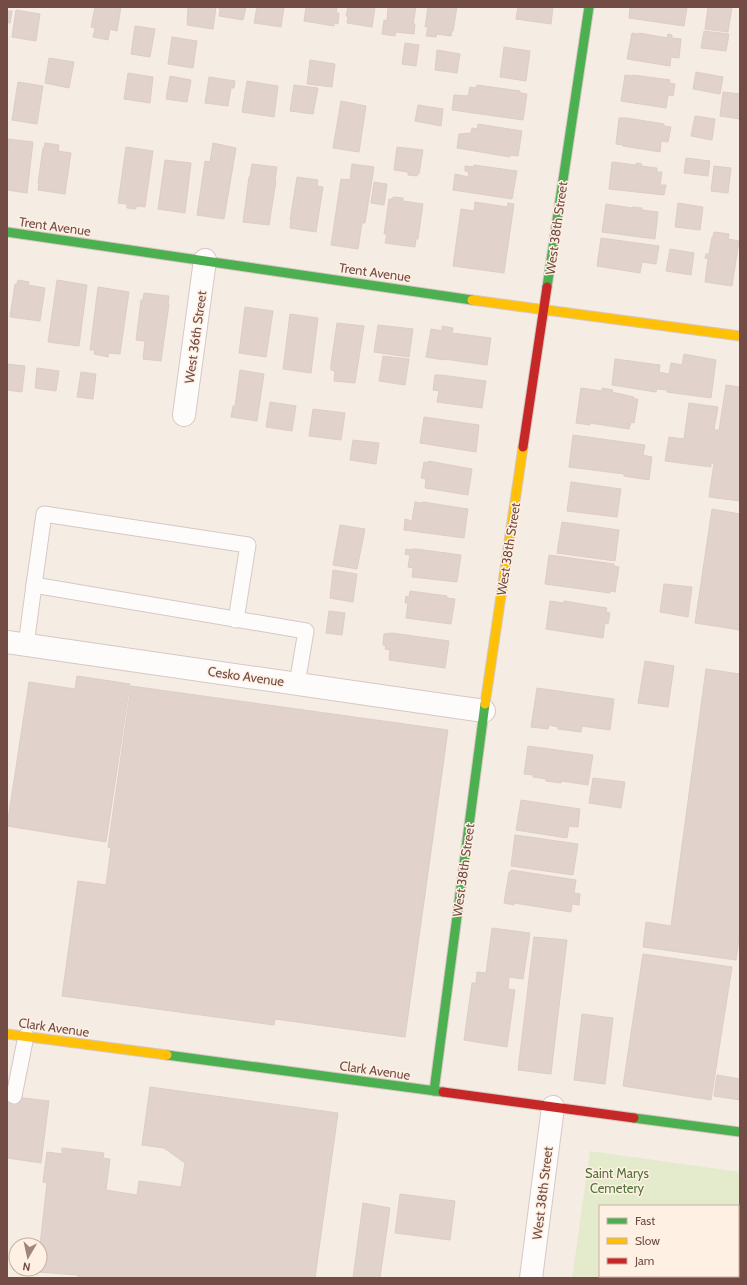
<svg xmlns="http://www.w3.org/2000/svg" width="747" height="1285" viewBox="0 0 747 1285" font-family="Cabin,sans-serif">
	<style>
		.green { fill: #e4ebcd; fill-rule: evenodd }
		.building { fill: #e2d2cc; stroke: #decdc6 }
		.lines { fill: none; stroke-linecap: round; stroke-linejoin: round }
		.lane-casing { stroke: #d6c8c3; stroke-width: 17 }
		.street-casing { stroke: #d6c8c3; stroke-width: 24 }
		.fast-casing { stroke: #d6c7c1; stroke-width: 11 }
		.slow-casing { stroke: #d6c7c1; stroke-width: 11 }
		.jam-casing { stroke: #d6c7c1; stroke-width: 11 }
		.lane { stroke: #fefcfb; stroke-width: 15 }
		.street { stroke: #fefcfb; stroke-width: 22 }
		.fast { stroke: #4caf50; stroke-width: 9 }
		.slow { stroke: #ffc107; stroke-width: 9 }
		.jam { stroke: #c62828; stroke-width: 9 }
		.labels { text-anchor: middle; stroke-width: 3; stroke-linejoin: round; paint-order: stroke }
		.street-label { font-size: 13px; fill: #734d45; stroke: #fff0e4 }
		.park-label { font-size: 13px; fill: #55743a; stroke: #fff0e4 }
	</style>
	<rect width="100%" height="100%" fill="#f5ece4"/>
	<path class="green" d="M590 1151 740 1172V1278H572ZM600 1206H738V1276H600Z"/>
	<g class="building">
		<polygon points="95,7 121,7 117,31 110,29 108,40 93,37 95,28 91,27"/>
		<polygon points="188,7 216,7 213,29 187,25"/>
		<polygon points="218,7 246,7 243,20 219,16 220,9 218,8"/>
		<polygon points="257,7 284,7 281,27 254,23"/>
		<polygon points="306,7 337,7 336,13 339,13 338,24 334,23 334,26 304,21"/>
		<polygon points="348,7 375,7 372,27 347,23 348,16 346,16"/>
		<polygon points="388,7 416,7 413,24 415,24 414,34 396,32 395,36 382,34 384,20 387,21"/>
		<polygon points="428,7 457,7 453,31 452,31 451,36 437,34 436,37 426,36 428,27 425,27"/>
		<polygon points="518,7 553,7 551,24 516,19"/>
		<polygon points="630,7 687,7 684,26 629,18"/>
		<polygon points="708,7 732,7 728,32 705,29"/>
		<polygon points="16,10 40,14 36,41 12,37"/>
		<polygon points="7,11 12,11 10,23 7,23"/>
		<polygon points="135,26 155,29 150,57 131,54"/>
		<polygon points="704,31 729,34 726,51 701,48"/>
		<polygon points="632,33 638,34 639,33 667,38 668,34 672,35 672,38 681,39 679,58 671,57 670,66 627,59"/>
		<polygon points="172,37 197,41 193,68 168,64"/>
		<polygon points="405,43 419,45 416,66 402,64"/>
		<polygon points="504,47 530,51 526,81 500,77"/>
		<polygon points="437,50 460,54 457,73 435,70"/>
		<polygon points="49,58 74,62 69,88 45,83"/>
		<polygon points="310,60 335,64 332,87 307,84"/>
		<polygon points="696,72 723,77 720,94 693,89"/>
		<polygon points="128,73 153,77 150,103 124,99"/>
		<polygon points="625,75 633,76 633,75 670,80 669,83 675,84 673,96 668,95 666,108 621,101"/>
		<polygon points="170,76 191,80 187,102 166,99"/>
		<polygon points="209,77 235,81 234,88 231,88 228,106 205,103"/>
		<polygon points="247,81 278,86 274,117 242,112"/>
		<polygon points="18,82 43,86 37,124 12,120"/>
		<polygon points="294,85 318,88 313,114 290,111"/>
		<polygon points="477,85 520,91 520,93 527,94 523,120 452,110 454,95 468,96 470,87 476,88"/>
		<polygon points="723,92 740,94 740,119 720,116"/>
		<polygon points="341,101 366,106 359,152 333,148"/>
		<polygon points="418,105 443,109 441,126 415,121"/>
		<polygon points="695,116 715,119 712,140 691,136"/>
		<polygon points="619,118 627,118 664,124 664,126 671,127 668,142 661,141 660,152 623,146 623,145 616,144"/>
		<polygon points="478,124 522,131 518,156 510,155 510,157 457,148 459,134 471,133 472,128 477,129"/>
		<polygon points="8,139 33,142 27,193 7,190"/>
		<polygon points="45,143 59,145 58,151 71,153 65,194 38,190 39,183 38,183 43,148 44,148"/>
		<polygon points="213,143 236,148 224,219 197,215 205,161 210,162"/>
		<polygon points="126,147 153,151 145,207 136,206 136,209 127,208 127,204 118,203"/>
		<polygon points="397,147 423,150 419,174 418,173 417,176 408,175 408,172 394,170"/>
		<polygon points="686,158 710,161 708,176 684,173"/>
		<polygon points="165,160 191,163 185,213 158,209"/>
		<polygon points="612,162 636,165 636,163 642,164 641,166 657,168 657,172 662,172 660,185 666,185 664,195 609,189"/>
		<polygon points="252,164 277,167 275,180 276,181 269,225 243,222 249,177 250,177"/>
		<polygon points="352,164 374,167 365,223 362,223 358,249 331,245 341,179 350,180"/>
		<polygon points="474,165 517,171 512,199 453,190 455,174 468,177 469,172 465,171 465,166 473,167"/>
		<polygon points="714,166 731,168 728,193 711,191"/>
		<polygon points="297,177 318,180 317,186 323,187 316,232 290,228 291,220 290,220"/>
		<polygon points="374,182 387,184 384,205 371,203"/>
		<polygon points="393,197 403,198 403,201 423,204 418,239 416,239 415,247 385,243 387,234 384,234 389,199 393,199"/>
		<polygon points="475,202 507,207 508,203 514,204 504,273 453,266 461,209 474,211"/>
		<polygon points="678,203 703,207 700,230 675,227"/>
		<polygon points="606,204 632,208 632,207 642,208 642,210 658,212 655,239 602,232"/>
		<polygon points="714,232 729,234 728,239 739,241 732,286 705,282 708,259 705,258 706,254 709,254 712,237 713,237"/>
		<polygon points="601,238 659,246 656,264 642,262 640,273 597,266"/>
		<polygon points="670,249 694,253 691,275 666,271"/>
		<polygon points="18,280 29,282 28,285 45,288 40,321 10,317 15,284 17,284"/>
		<polygon points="57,280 87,285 79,346 48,342"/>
		<polygon points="98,287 129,292 120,354 109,353 108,357 94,354 95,350 90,350"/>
		<polygon points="144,293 169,296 168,304 169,304 161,361 143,359 145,341 136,340 141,300 143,300"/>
		<polygon points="245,307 273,311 266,357 239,353"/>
		<polygon points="290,314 318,318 311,373 283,369"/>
		<polygon points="337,323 364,326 355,383 334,381 335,371 331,370 331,364"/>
		<polygon points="378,325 413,329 409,357 374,352"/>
		<polygon points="442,326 453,328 452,333 491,338 487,365 444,359 444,360 426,357 431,329 442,331"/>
		<polygon points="684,354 716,360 711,398 667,392 667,390 657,389 656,392 612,385 615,359 660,365 659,372 669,374 671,363 682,365"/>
		<polygon points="383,356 409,359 405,385 379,381"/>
		<polygon points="7,364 25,366 22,392 7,390"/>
		<polygon points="37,368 59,371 56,391 35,388"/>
		<polygon points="240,370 264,374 257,421 231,417 233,406 235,406"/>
		<polygon points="81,372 96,374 93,399 77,397"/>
		<polygon points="435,375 441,375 486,381 482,408 437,402 439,391 433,390"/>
		<polygon points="726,385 740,387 740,501 709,497 714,463 711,463 711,467 665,461 669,437 684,439 689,403 718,407 714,430 719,430"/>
		<polygon points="581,388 602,391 602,388 613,390 612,392 634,397 634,399 638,399 634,423 631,422 629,429 590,423 590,425 576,423"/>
		<polygon points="270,402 296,406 292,431 266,427"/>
		<polygon points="313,409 345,413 341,440 309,436"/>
		<polygon points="424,417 479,425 476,452 420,443"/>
		<polygon points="573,435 645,445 643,455 652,457 649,480 624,476 624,474 569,467"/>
		<polygon points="353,440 379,443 376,464 350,460"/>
		<polygon points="428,461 472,469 468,495 425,488 426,479 421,478 424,462 428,463"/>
		<polygon points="571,482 621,489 617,517 567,511"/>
		<polygon points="415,502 422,503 423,502 468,509 464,538 404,530 405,519 412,521"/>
		<polygon points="712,509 740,514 740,630 695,623"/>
		<polygon points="562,522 619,530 615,561 557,553"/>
		<polygon points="340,525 365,529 357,569 333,565"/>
		<polygon points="406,549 411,550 411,549 416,549 461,555 457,582 412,577 413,568 408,567 410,555 405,554"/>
		<polygon points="549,555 614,564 614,566 619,567 615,592 610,591 610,593 545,584"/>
		<polygon points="333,570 357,574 353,602 330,598"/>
		<polygon points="664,584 692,587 688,617 660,612"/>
		<polygon points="410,591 447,596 447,598 455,599 451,624 406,618 408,603 405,603 406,596 409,597"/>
		<polygon points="550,601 564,603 564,601 607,608 606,612 610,613 608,624 605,623 603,638 546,629"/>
		<polygon points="329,611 345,613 342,635 326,633"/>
		<polygon points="392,633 449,641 445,668 389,660 390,650 385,649 386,646 383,645 384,634"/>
		<polygon points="645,661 674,666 668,707 638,703"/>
		<polygon points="706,669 740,674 740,932 736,960 643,947 646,922 671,926"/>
		<polygon points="77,676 130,684 106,842 7,826 29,682 75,689"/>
		<polygon points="131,686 448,730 405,1037 275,1019 274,1025 62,996 78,881 106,885 111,848 108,847"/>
		<polygon points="537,688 614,699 610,730 582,726 581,732 558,729 558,727 549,725 548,729 531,727"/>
		<polygon points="528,746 593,755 588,785 562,781 561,783 546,781 546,779 533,777 533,775 524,774"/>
		<polygon points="593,778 625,782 621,808 589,803"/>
		<polygon points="521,800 580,809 578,827 569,826 567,838 516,830"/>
		<polygon points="515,835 578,844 573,875 511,866"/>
		<polygon points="511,870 576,880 574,893 580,894 579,905 572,904 571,912 514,903 514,905 504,903 509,872 511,872"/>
		<polygon points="492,928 530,933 523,979 509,977 508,989 515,990 507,1047 464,1040 472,983 476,983 477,972 486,973"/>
		<polygon points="534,937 567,940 551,1074 518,1070"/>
		<polygon points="643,954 732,967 711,1100 623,1086"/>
		<polygon points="582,1014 613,1018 605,1084 574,1080"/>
		<polygon points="717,1075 740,1079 740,1100 714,1096"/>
		<polygon points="150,1087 338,1113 315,1278 78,1278 78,1275 37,1272 37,1269 40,1269 40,1245 47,1183 43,1182 47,1152 62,1154 62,1148 104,1153 103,1158 110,1159 106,1190 137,1195 139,1181 181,1187 185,1163 164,1148 142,1145"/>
		<polygon points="7,1096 49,1101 41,1163 7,1158"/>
		<polygon points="400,1194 455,1201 450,1240 395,1233"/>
		<polygon points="363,1203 390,1208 380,1278 353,1278"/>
	</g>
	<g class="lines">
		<defs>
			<g id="lane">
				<polyline points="34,585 44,514 248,545 236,620"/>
				<polyline points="26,645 34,585 306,631 297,684"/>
				<polyline points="14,1096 26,1036"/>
			</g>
			<g id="street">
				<polyline points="184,415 205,260"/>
				<polyline points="7,642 484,711"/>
				<polyline points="531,1278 553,1107"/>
			</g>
			<g id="fast">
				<polyline points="7,232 472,300"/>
				<polyline points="547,287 589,7"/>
				<polyline points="167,1055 443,1092"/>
				<polyline points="434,1091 485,704"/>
				<polyline points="634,1118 740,1132"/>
			</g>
			<g id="slow">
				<polyline points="472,300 740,336"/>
				<polyline points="485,704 523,447"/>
				<polyline points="7,1034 167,1055"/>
			</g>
			<g id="jam">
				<polyline points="523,447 547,287"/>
				<polyline points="443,1092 634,1118"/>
			</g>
		</defs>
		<use href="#lane" class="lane-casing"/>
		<use href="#street" class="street-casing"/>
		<use href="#fast" class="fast-casing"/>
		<use href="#slow" class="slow-casing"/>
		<use href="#jam" class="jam-casing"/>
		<use href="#lane" class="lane"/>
		<use href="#street" class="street"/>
		<use href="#fast" class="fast"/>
		<use href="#slow" class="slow"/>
		<use href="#jam" class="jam"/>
	</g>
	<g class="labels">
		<g class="street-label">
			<text transform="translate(55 226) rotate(8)" y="5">Trent Avenue</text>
			<text transform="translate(556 228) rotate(-82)" y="5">West 38th Street</text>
			<text transform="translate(375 272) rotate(8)" y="5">Trent Avenue</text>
			<text transform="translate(195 337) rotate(-82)" y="5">West 36th Street</text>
			<text transform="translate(508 549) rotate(-81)" y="5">West 38th Street</text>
			<text transform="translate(246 676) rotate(8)" y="5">Cesko Avenue</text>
			<text transform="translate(463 870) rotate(-82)" y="5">West 38th Street</text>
			<text transform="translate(54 1027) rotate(8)" y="5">Clark Avenue</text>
			<text transform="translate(375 1070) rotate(8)" y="5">Clark Avenue</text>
			<text transform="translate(542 1193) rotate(-83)" y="5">West 38th Street</text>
		</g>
		<g class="park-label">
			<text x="617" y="1178">Saint Marys<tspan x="617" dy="15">Cemetery</tspan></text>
		</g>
	</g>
	<rect width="747" height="1285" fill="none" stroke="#734d45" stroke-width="16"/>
	<rect x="599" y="1205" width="140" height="72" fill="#fff0e4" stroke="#c7afa4"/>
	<rect x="607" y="1218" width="20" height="6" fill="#4caf50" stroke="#c7afa4"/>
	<text x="635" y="1225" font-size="12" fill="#734d45">Fast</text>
	<rect x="607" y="1238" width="20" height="6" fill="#ffc107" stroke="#c7afa4"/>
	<text x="635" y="1245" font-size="12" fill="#734d45">Slow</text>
	<rect x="607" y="1258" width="20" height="6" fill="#c62828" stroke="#c7afa4"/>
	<text x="635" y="1265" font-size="12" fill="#734d45">Jam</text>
	<g transform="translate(28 1257) rotate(189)"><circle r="19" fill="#fff0e4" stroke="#c7afa4"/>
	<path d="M0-3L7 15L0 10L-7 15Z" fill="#a0857d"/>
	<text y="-6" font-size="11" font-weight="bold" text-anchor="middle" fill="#734d45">N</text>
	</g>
</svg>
